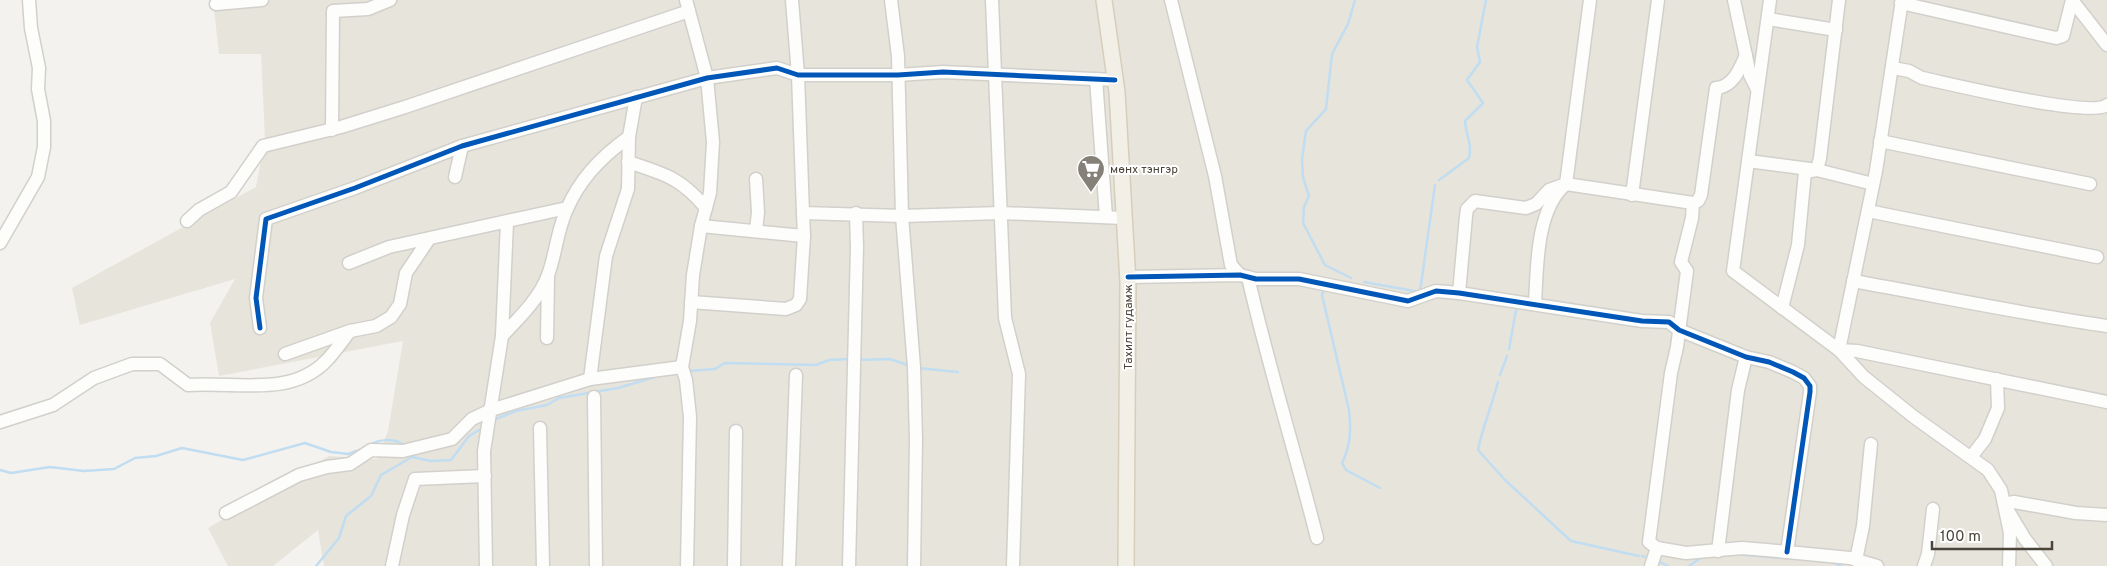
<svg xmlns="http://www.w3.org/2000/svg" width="2107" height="566" viewBox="0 0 2107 566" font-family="Overpass,sans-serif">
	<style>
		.residential { fill: #e7e4dc }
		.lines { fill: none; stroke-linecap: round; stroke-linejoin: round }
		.stream { stroke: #c0ddf1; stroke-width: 2.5 }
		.minor-casing { stroke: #d2d0cb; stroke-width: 15 }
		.major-casing { stroke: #d6cebb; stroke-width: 18 }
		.minor { stroke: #fdfdfc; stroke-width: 12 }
		.major { stroke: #f2efe6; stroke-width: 15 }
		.cycleway-casing { stroke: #fff; stroke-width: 8 }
		.cycleway { stroke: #0057b8; stroke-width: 5 }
		.labels { text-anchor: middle; stroke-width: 4; stroke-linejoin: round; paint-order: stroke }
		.poi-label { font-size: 12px; fill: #4b4439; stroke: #fff; text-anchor: start }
		.street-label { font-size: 12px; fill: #4b4439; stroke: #fff }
	</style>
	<rect width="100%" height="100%" fill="#f4f2ee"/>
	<polygon class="residential" points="213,0 2107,0 2107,566 324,566 318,530 273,566 228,566 208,528 329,456 377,459 388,431 403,341 219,376 210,323 235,279 80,325 72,288 256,187 265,138 261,54 219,54"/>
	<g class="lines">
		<g class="stream">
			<path d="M1439 180 1469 158C1472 141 1466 137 1465 121L1483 103 1467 80 1480 62 1477 47 1486 0"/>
			<polyline points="1351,278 1325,265 1303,223 1304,207 1309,196 1303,177 1302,159 1306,131 1326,109 1332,54 1348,24 1355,0"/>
			<polyline points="1364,282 1420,292 1435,185"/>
			<path d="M1324 290 1322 295 1349 410C1351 430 1351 445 1342 463L1346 470 1380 488"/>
			<polyline points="1509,349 1516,310"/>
			<polyline points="857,360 890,359 910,366"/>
			<polyline points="918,368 958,372"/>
			<polyline points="688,371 715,369 725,363 816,365 829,360 849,359"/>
			<polyline points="1500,375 1507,356"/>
			<path d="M1498 382C1492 405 1483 426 1478 450L1505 480 1571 541 1639 556"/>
			<polyline points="496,419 516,411 547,405 559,398 618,388 655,377"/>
			<path d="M369 445C380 439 393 438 404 445"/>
			<polyline points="411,452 412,457 431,461 451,460 469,436 481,429"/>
			<polyline points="0,470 11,473 50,467 84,471 114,469 135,458 156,456 182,448 243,460 305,443 331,452 348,454 362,449"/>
			<polyline points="1734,554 1781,558"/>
			<polyline points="1642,556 1649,558"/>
			<polyline points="1658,561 1668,566"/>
			<polyline points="1831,562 1842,566"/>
			<polyline points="316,566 339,538 346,516 371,496 381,475 412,457"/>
			<polyline points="1689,566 1702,557"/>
		</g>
		<defs>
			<g id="minor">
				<polyline points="686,0 707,78 713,142 710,193 701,226 693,275 690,321 682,367 686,380 690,417 687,566"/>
				<polyline points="792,0 798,75 803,213"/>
				<polyline points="891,0 898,56 902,216 914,367 916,439 914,566"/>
				<polyline points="992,0 1005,318 1019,374 1013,566"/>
				<polyline points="1171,0 1215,176 1231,265 1240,275"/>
				<polyline points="1734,0 1750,75 1757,89"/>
				<polyline points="1770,0 1733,271 1839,350 1864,377 1914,417 1988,470 2001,490 2010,533 2009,566"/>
				<polyline points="1902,0 1876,171 1839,350 1857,351 2107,402"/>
				<polyline points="2072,0 2107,45"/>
				<polyline points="1901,3 2056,38 2063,36 2072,0"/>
				<polyline points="216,4 262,0"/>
				<polyline points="1768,19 1836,30"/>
				<path d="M1893 68 1909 71 1922 78C1951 84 2089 118 2107 105"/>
				<polyline points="1096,79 1106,217"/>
				<polyline points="332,130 333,11 368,9 390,0"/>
				<polyline points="1880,141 2090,184"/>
				<polyline points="1748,161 1817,170 1873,184"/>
				<path d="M628 162C665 174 681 178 706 208"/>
				<polyline points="455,177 462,146"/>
				<polyline points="756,179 758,212 756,231"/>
				<polyline points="1632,195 1658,0"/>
				<polyline points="1693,203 1692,218 1681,262 1687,271 1677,347 1671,373 1649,542 1657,548 1686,553 1742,548 1766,550 1850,558 1877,566"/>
				<polyline points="1868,211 2097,257"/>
				<polyline points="187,221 199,210 231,192 263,146 341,127 405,107 689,11"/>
				<polyline points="701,226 804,236 803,213 902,216 1001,213 1124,218"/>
				<polyline points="0,243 38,177 44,147 44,121 38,89 39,68 31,28 29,0"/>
				<polyline points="349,263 389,247 567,208"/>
				<polyline points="1128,277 1240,275 1256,279 1299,279 1408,301 1436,291 1459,293 1642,321 1669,322 1679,330 1746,357 1769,362 1793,372 1804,378 1810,386 1810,392 1787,552"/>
				<path d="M1248 277C1268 365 1295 451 1317 538"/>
				<path d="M1853 281C1938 296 2022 314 2107 326"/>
				<path d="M1459 293 1466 216 1467 209 1475 201 1526 208 1536 204 1549 190 1566 184 1693 203 1698 201 1701 195 1716 88C1733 87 1740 69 1746 55"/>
				<polyline points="691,302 786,309 796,305 800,299 804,236"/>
				<path d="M1535 304C1537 267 1536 209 1566 184L1590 0"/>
				<polyline points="1782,308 1798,245 1805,172 1817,170 1820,158 1839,0"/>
				<polyline points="260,328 256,298 266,219 355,188 462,146 707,78 777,68 798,75 898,75 943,72 1115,80"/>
				<path d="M502 336C518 319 540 298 548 275 556 254 557 230 567 209 580 178 602 156 629 137"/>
				<polyline points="547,338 548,278"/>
				<polyline points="285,354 350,331 376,326 391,317 400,304 406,273 429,239"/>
				<polyline points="590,379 606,256 628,189 629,137 636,97"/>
				<polyline points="594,397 596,566"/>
				<path d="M0 422 53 405 94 378 132 364H160L188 385C234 381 290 398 326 361 335 352 342 341 350 331"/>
				<polyline points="540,428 543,566"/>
				<polyline points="1971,457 1985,439 1998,408 1997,379"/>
				<polyline points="226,513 299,475 327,467 350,464 371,450 403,451 452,439 472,419 491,410 590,379 682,367"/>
				<polyline points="1718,551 1738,390 1746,357"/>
				<polyline points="1856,560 1863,526 1871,444"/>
				<polyline points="392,566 403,515 415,479 485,476"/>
				<polyline points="486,566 484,451 502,336 507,222"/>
				<polyline points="734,566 736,431"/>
				<polyline points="789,566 796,375"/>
				<polyline points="849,566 857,247 856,213"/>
				<polyline points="1651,566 1657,548"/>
				<polyline points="1924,566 1928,554 1933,509"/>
				<polyline points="2046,566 2025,539 2004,504 2014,502 2076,513 2107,515"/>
			</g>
			<polyline id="major" points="1104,0 1117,92 1128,282 1126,566"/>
		</defs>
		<use href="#minor" class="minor-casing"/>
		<use href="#major" class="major-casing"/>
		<use href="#minor" class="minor"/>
		<use href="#major" class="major"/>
		<defs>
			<g id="cycleway">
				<polyline points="1128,277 1240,275 1256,279 1299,279 1408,301 1436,291 1459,293 1642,321 1669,322 1679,330 1746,357 1769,362 1793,372 1804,378 1810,386 1810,392 1787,552"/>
				<polyline points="260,328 256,298 266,219 355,188 462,146 707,78 777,68 798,75 898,75 943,72 1115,80"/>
			</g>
		</defs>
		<use href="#cycleway" class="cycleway-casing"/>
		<use href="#cycleway" class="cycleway"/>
	</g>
	<defs>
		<symbol id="supermarket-pin" viewBox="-11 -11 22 30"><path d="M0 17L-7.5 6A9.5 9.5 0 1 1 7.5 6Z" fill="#868178" stroke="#fff"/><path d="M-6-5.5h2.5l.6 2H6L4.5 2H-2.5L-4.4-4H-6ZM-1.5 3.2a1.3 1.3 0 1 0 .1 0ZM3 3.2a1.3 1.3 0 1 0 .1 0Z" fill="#fff"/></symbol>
	</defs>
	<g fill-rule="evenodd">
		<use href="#supermarket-pin" x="1075" y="153" width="32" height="43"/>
	</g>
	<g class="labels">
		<g class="poi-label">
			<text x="1110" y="173">мөнх тэнгэр</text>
		</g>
		<g class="street-label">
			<text transform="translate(1128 327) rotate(-90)" y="4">Тахилт гудамж</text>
		</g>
	</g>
	<path d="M1932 541v8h120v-8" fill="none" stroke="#4b4439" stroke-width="2.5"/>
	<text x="1940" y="541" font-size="15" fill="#4b4439" stroke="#ffffff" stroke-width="4" paint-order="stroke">100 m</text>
</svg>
